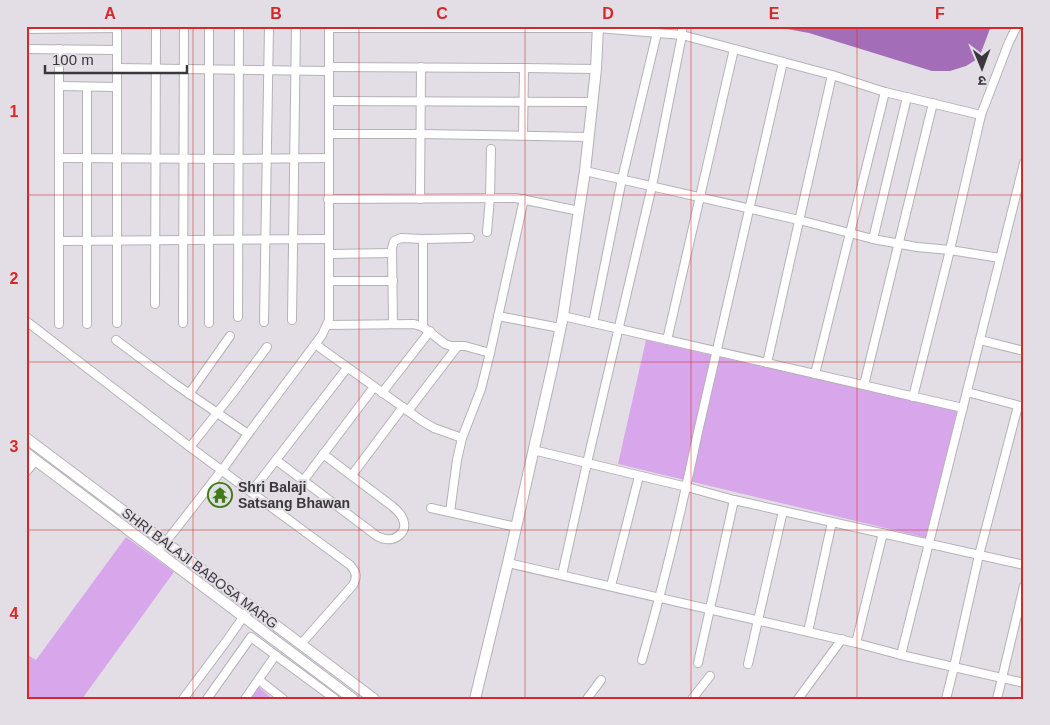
<svg xmlns="http://www.w3.org/2000/svg" width="1050" height="725" viewBox="0 0 1050 725" font-family="Helvetica,'Noto Sans Devanagari',sans-serif">
	<style>
		.green { fill: #d8a6eb }
		.water { fill: #a46db8 }
		.lines { fill: none; stroke-linecap: round; stroke-linejoin: round }
		.minor-casing { stroke: #b5b1b7; stroke-width: 10 }
		.tertiary-casing { stroke: #b5b1b7; stroke-width: 12 }
		.minor { stroke: #fff; stroke-width: 8 }
		.tertiary { stroke: #fff; stroke-width: 10 }
		.grid { fill: none; stroke: #d62828; stroke-width: 1; stroke-opacity: 0.55 }
		.labels { text-anchor: middle; stroke-width: 4; stroke-linejoin: round; paint-order: stroke }
		.poi-label { font-size: 14px; font-weight: bold; fill: #3a383b; stroke: #e3dee5; text-anchor: start }
		.street-label { font-size: 14px; fill: #3a383b; stroke: #e3dee5 }
		.neatline { fill: none; stroke: #d62828; stroke-width: 2 }
		.grid-label { font-size: 16px; text-anchor: middle; font-weight: bold; fill: #d62828 }
	</style>
	<rect width="100%" height="100%" fill="#e3dee5"/>
	<g class="green">
		<polygon points="646,340 957,411 927,538 618,464"/>
		<polygon points="126,537 174,572 82,699 26,699 26,654 36,660"/>
		<polygon points="259,687 270,697 268,699 249,699"/>
	</g>
	<polygon class="water" points="771,26 991,26 979,58 966,66 950,71 932,71 809,33"/>
	<g class="lines">
		<defs>
			<g id="minor">
				<polyline points="329,28 598,28 682,35 832,75 885,92 981,115"/>
				<polyline points="26,29 117,28"/>
				<polyline points="26,49 117,50"/>
				<polyline points="329,67 524,68 596,69"/>
				<polyline points="117,68 329,71"/>
				<polyline points="60,86 117,87"/>
				<polyline points="87,87 87,324"/>
				<polyline points="329,101 592,102"/>
				<polyline points="329,134 421,134 589,137"/>
				<polyline points="523,135 524,68"/>
				<polyline points="59,158 238,159 329,158"/>
				<polyline points="585,171 799,220 873,239 917,247 950,250 1000,258"/>
				<polyline points="328,199 516,198 579,211"/>
				<polyline points="420,199 421,67"/>
				<polyline points="487,232 490,198 491,149"/>
				<polyline points="873,239 907,97"/>
				<polyline points="59,241 329,239"/>
				<polyline points="329,254 392,253"/>
				<polyline points="329,281 393,281"/>
				<polyline points="155,304 156,26"/>
				<polyline points="498,316 560,328"/>
				<polyline points="563,316 963,408"/>
				<polyline points="238,317 239,26"/>
				<polyline points="292,320 296,26"/>
				<path d="M26 321 190 447 350 565C356 572 358 576 353 585L301 644"/>
				<polyline points="264,322 269,26"/>
				<polyline points="117,323 117,26"/>
				<polyline points="183,323 184,26"/>
				<polyline points="209,323 209,26"/>
				<polyline points="593,323 622,179 657,33"/>
				<polyline points="59,324 59,49"/>
				<polyline points="393,324 392,248 394,241 401,238 423,239 470,238"/>
				<polyline points="327,325 414,324 423,327 445,344 451,346 465,346 490,353"/>
				<polyline points="423,327 423,239"/>
				<polyline points="116,340 175,384 248,434"/>
				<polyline points="667,340 734,49"/>
				<polyline points="980,340 1024,351"/>
				<polyline points="315,344 422,421 434,428 462,438"/>
				<polyline points="767,363 832,75"/>
				<polyline points="815,374 885,92"/>
				<polyline points="864,385 933,103"/>
				<polyline points="967,392 1024,407"/>
				<polyline points="382,393 430,331"/>
				<polyline points="189,394 230,336"/>
				<polyline points="913,397 950,250 981,115 1009,42 1017,26"/>
				<polyline points="408,411 457,347"/>
				<polyline points="190,447 232,394 267,347"/>
				<polyline points="533,450 687,487 734,500 1024,565"/>
				<path d="M276 460 377 536C380 537 382 539 385 539 395 541 406 533 404 523 403 516 397 510 392 506L323 454"/>
				<polyline points="26,472 36,460"/>
				<polyline points="352,475 403,407"/>
				<polyline points="303,481 374,387"/>
				<polyline points="252,491 347,368"/>
				<polyline points="431,508 516,527"/>
				<polyline points="450,512 457,460 462,438 481,389 490,353 524,199"/>
				<polyline points="158,552 225,466 248,434 322,335 329,320 329,26"/>
				<polyline points="508,563 856,643 901,655 1024,683"/>
				<polyline points="562,575 587,463 652,186 682,35 682,26"/>
				<polyline points="611,586 639,476"/>
				<polyline points="808,632 832,522"/>
				<polyline points="856,643 883,533"/>
				<polyline points="901,655 1024,163"/>
				<path d="M642 660C664 584 682 508 698 432L783 62"/>
				<polyline points="698,663 734,500"/>
				<polyline points="748,664 783,511"/>
				<polyline points="259,680 283,699"/>
				<polyline points="183,699 225,643 251,606"/>
				<polyline points="207,699 251,637 335,699"/>
				<polyline points="245,699 275,656"/>
				<polyline points="587,699 601,680"/>
				<polyline points="692,699 710,676"/>
				<polyline points="798,699 842,639"/>
				<polyline points="946,699 954,667 979,555 1018,406"/>
				<polyline points="997,699 1024,586"/>
			</g>
			<g id="tertiary">
				<polyline points="26,438 374,699"/>
				<polyline points="26,453 353,699"/>
				<polyline points="475,699 508,563 552,369 563,316 585,171 596,69 598,26"/>
			</g>
		</defs>
		<use href="#minor" class="minor-casing"/>
		<use href="#tertiary" class="tertiary-casing"/>
		<use href="#minor" class="minor"/>
		<use href="#tertiary" class="tertiary"/>
	</g>
	<path class="grid" d="M193 26V699M359 26V699M525 26V699M691 26V699M857 26V699M26 195H1024M26 362H1024M26 530H1024"/>
	<defs>
		<symbol id="temple-ring" viewBox="-11 -11 22 22"><circle r="9.5" fill="#e3dee5" stroke="#3e7b17" stroke-width="1.5"/><path d="M0-6L5-2H3V0L6.5 2.5H4V6H1.5V3h-3V6H-4V2.5H-6.5L-3 0V-2H-5Z" fill="#3e7b17"/></symbol>
	</defs>
	<g fill-rule="evenodd">
		<use href="#temple-ring" x="206" y="481" width="28" height="28"/>
	</g>
	<g class="labels">
		<g class="poi-label">
			<text x="238" y="492">Shri Balaji<tspan x="238" dy="16">Satsang Bhawan</tspan></text>
		</g>
		<g class="street-label">
			<text transform="translate(200 568) rotate(37)" y="5">SHRI BALAJI BABOSA MARG</text>
		</g>
	</g>
	<rect width="1050" height="725" fill="none" stroke="#e3dee5" stroke-width="55"/>
	<g transform="translate(982 68) rotate(179)" stroke="#e3dee5" stroke-width="4" paint-order="stroke">
	<path d="M0-4L9 19L0 12L-9 19Z" fill="#3a383b"/>
	<text y="-8" font-size="14" font-weight="bold" text-anchor="middle" fill="#3a383b">उ</text>
	</g>
	<path d="M45 65v8h142v-8" fill="none" stroke="#3a383b" stroke-width="2.5"/>
	<text x="52" y="65" font-size="15" fill="#3a383b" stroke="#e3dee5" stroke-width="4" paint-order="stroke">100 m</text>
	<rect x="28" y="28" width="994" height="670" class="neatline"/>
	<g class="grid-label">
		<text x="110" y="19">A</text>
		<text x="276" y="19">B</text>
		<text x="442" y="19">C</text>
		<text x="608" y="19">D</text>
		<text x="774" y="19">E</text>
		<text x="940" y="19">F</text>
		<text x="14" y="117">1</text>
		<text x="14" y="284">2</text>
		<text x="14" y="452">3</text>
		<text x="14" y="619">4</text>
	</g>
</svg>
